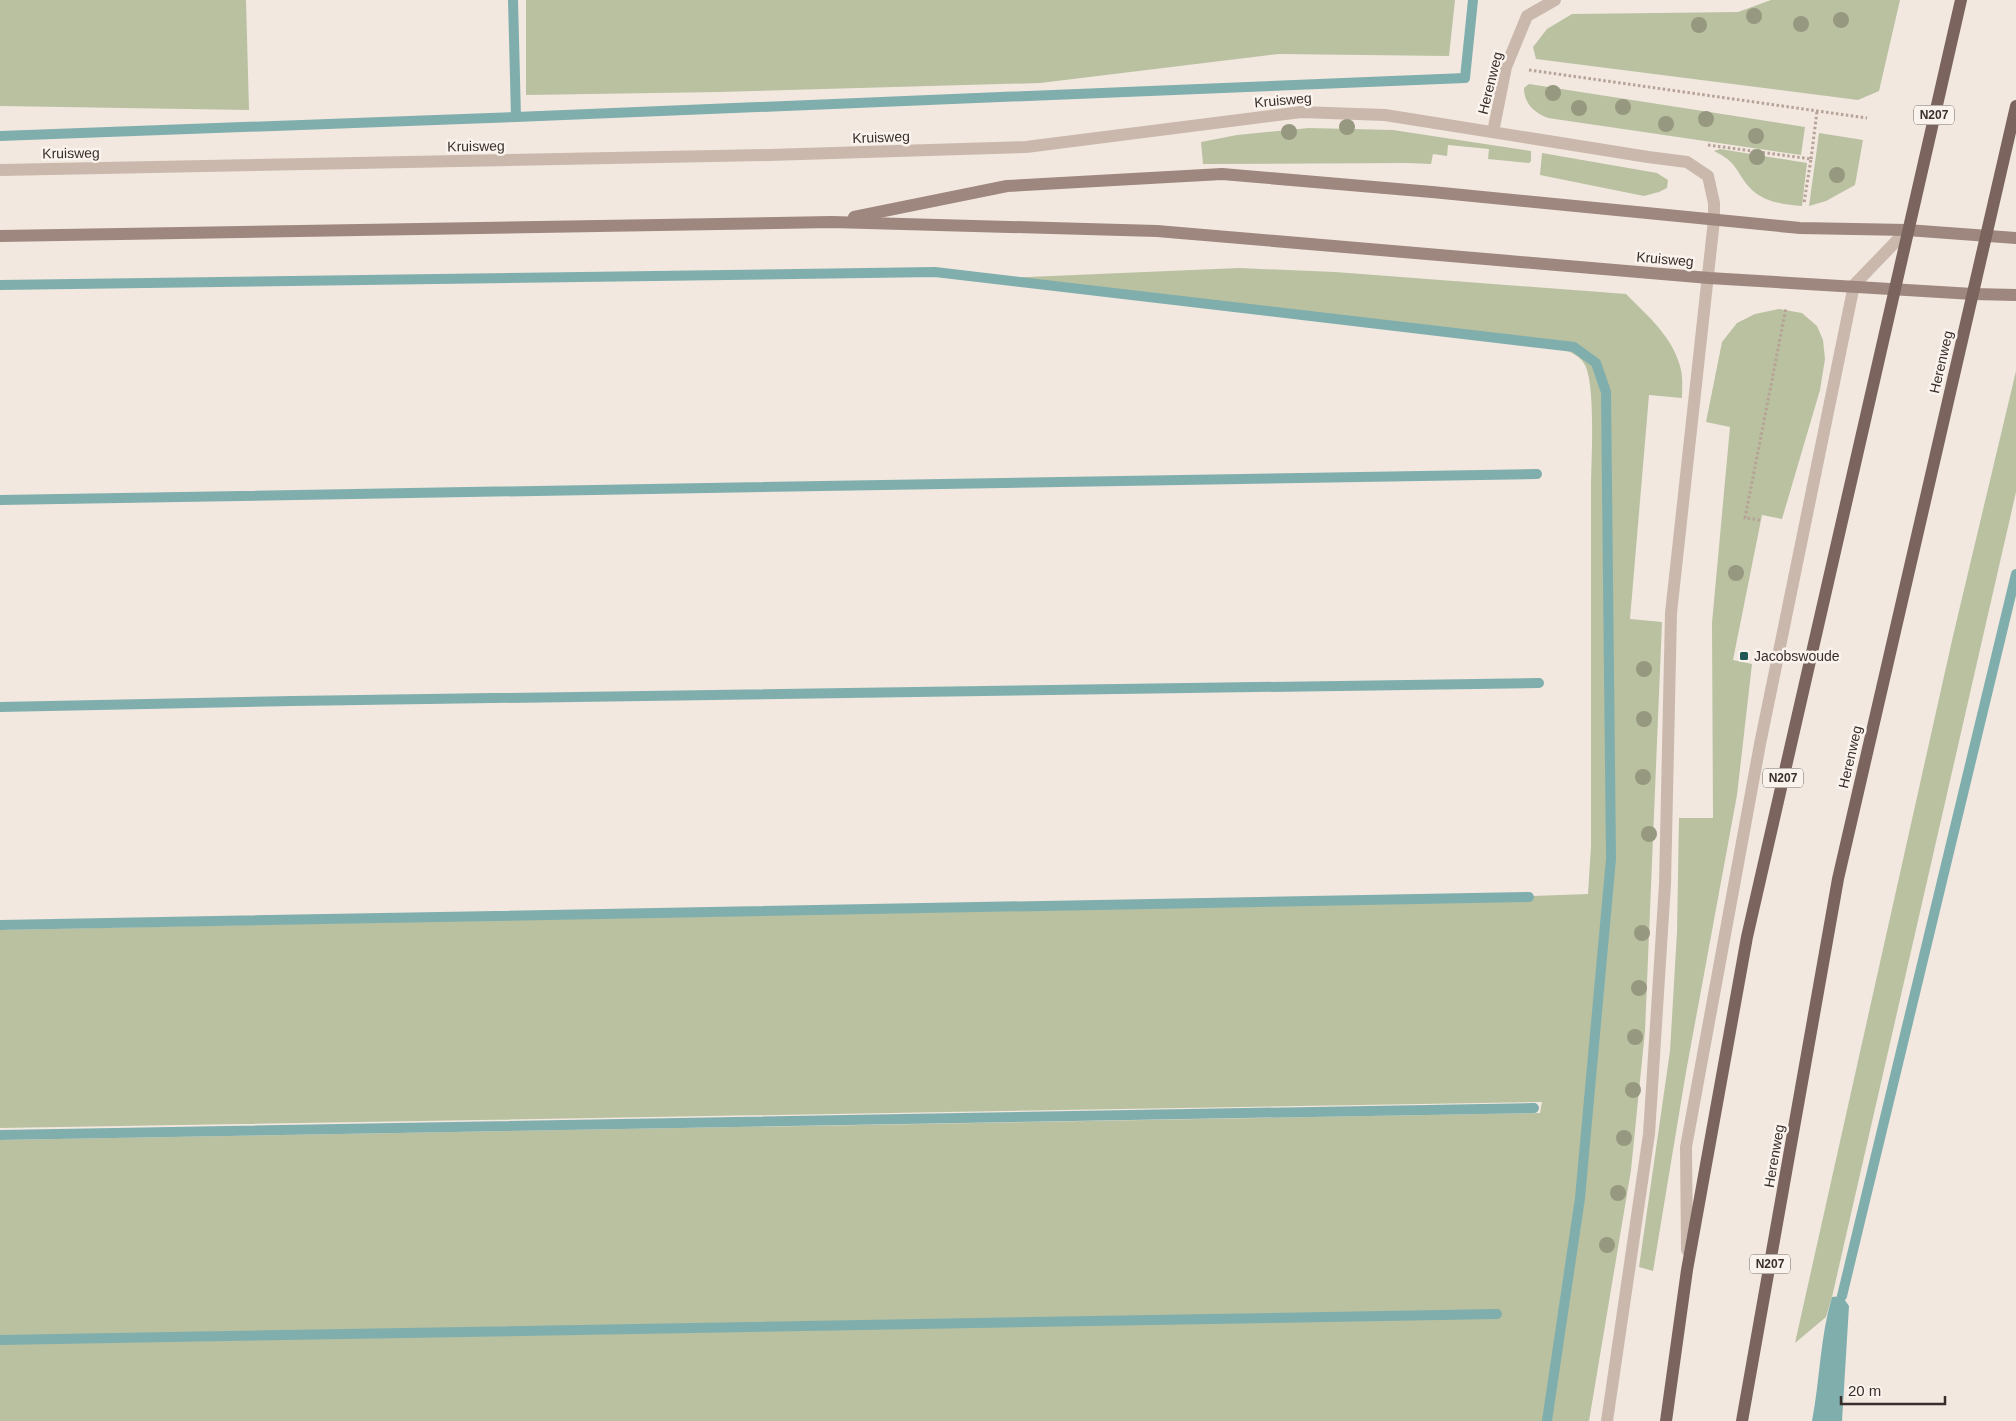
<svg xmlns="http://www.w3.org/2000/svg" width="2016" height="1421" viewBox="0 0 2016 1421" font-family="Arial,sans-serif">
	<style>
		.green { fill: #b9c1a1 }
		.water { fill: #80aead }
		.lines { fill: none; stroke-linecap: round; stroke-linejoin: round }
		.stream { stroke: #80aead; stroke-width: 10 }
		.path { stroke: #b6a297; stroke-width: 3; stroke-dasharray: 2.5 2.5; stroke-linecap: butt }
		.lane { stroke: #cab8ac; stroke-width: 12 }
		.street { stroke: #cab8ac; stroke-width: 12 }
		.secondary { stroke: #9e877e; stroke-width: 12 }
		.primary { stroke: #7a645d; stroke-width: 12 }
		.tree { fill: #96987f }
		.poi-dot { fill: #225958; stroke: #faf3ed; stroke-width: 2 }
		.labels { text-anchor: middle; stroke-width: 5; stroke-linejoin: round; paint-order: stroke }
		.shield { fill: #faf3ed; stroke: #736965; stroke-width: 1 }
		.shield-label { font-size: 12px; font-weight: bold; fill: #392e2b }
		.street-label { font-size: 14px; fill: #392e2b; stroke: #faf3ed }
		.poi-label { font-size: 14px; fill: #392e2b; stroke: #faf3ed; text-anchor: start }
	</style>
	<rect width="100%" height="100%" fill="#f2e8e0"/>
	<g class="green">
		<polygon points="0,0 246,0 249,110 0,106"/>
		<polygon points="526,0 1455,0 1449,56 1279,54 1040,83 719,92 526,95"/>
		<polygon points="1771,0 1900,0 1879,91 1858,100 1536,59 1533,47 1547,29 1572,14 1738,12"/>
		<path d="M1529 84 1805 127 1801 155 1548 118C1535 113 1524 104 1524 88Z"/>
		<polygon points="1309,128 1393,130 1531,151 1531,161 1529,163 1488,159 1489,149 1448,145 1447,156 1433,154 1431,164 1407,163 1203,164 1201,142 1237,135"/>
		<polygon points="1819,133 1863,140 1855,185 1826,201 1809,206"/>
		<path d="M1720 149 1807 163 1802 206C1784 205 1764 202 1751 189 1735 172 1739 163 1714 151Z"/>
		<polygon points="1542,153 1657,173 1668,180 1667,188 1659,192 1644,196 1540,175"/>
		<path d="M1239 268 1335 272 1626 294C1648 316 1674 338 1681 370 1683 378 1682 389 1682 398L1649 395 1630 619 1662 622 1645 1031 1631 1170 1589 1421H0V1140L1540 1113 1542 1102 0 1128V930L1532 899 1533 896 1588 894 1591 846C1591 727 1591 608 1591 490 1591 462 1596 387 1585 365 1575 344 1522 340 1501 337L984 279Z"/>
		<polygon points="1779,309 1802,313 1817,326 1823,340 1825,359 1820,390 1782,519 1762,515 1733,660 1752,664 1737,795 1686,1072 1653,1271 1639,1267 1670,1051 1677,932 1679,818 1713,818 1712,623 1730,427 1706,422 1722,342 1737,323 1755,314"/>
		<polygon points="2016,371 2016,492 1832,1297 1826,1317 1795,1343 1953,636"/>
	</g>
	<path class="water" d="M1842 1296 1849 1306 1842 1421H1812C1820 1380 1820 1337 1832 1297Z"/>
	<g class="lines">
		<g class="stream">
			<polyline points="513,0 516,117"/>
			<polyline points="0,136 516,117 1465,78 1473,0"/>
			<polyline points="0,285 935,272 1574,347 1596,363 1606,392 1611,859 1580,1198 1547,1421"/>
			<polyline points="0,500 1537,474"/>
			<polyline points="0,707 293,701 1539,683"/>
			<polyline points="0,925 1529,897"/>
			<polyline points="0,1135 1534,1108"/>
			<polyline points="1842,1296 2016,574"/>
			<polyline points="0,1340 1497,1314"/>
		</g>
		<g class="path">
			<polyline points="1529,70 1867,118"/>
			<polyline points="1708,145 1811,159 1804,203"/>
			<polyline points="1811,159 1817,111"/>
			<polyline points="1760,520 1745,518 1786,308"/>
		</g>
		<polyline class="lane" points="1687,1250 1686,1147 1760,744 1854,285 1907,230"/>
		<g class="street">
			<polyline points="1493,132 1506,67 1527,16 1555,0"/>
			<polyline points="0,170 769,155 1026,147 1301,112 1385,115 1648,157 1687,162 1708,176 1714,203 1714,220 1671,613 1665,884 1649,1134 1607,1421"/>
		</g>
		<g class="secondary">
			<polyline points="854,217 1007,186 1222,174 1432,192 1800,228 1907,230 2016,238"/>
			<polyline points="0,236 832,222 1157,231 1709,278 1973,294 2016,295"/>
		</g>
		<g class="primary">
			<polyline points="1666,1421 1687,1270 1747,937 1961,0"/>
			<polyline points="1742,1421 1838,879 2016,106"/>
		</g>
	</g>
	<g class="tree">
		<circle cx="1754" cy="16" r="8"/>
		<circle cx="1841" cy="20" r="8"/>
		<circle cx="1801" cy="24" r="8"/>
		<circle cx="1699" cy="25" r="8"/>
		<circle cx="1553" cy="93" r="8"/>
		<circle cx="1623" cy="107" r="8"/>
		<circle cx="1579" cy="108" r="8"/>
		<circle cx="1706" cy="119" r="8"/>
		<circle cx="1666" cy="124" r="8"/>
		<circle cx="1347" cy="127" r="8"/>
		<circle cx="1289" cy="132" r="8"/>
		<circle cx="1756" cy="136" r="8"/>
		<circle cx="1757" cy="157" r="8"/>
		<circle cx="1837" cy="175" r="8"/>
		<circle cx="1736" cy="573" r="8"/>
		<circle cx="1644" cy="669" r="8"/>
		<circle cx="1644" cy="719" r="8"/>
		<circle cx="1643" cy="777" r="8"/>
		<circle cx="1649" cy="834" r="8"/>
		<circle cx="1642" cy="933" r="8"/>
		<circle cx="1639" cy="988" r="8"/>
		<circle cx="1635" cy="1037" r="8"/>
		<circle cx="1633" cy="1090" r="8"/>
		<circle cx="1624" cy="1138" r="8"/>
		<circle cx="1618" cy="1193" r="8"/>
		<circle cx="1607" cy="1245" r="8"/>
	</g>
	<rect class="poi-dot" x="1739" y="651" width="10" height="10" rx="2.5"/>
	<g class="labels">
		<g class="shield">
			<rect x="1914" y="105.5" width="40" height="19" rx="4"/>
			<rect x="1763" y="768.5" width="40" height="19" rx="4"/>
			<rect x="1750" y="1254.5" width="40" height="19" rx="4"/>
		</g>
		<g class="shield-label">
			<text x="1934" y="119">N207</text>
			<text x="1783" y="782">N207</text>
			<text x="1770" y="1268">N207</text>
		</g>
		<g class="street-label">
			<text transform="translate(1490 83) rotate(-76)" y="5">Herenweg</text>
			<text transform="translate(1283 100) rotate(-5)" y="5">Kruisweg</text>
			<text transform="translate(881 137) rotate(-2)" y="5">Kruisweg</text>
			<text transform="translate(476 146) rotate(-1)" y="5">Kruisweg</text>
			<text transform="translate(71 153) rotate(-1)" y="5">Kruisweg</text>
			<text transform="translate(1665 259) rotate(5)" y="5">Kruisweg</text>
			<text transform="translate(1941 362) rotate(-77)" y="5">Herenweg</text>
			<text transform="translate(1850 757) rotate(-77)" y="5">Herenweg</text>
			<text transform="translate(1774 1156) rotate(-80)" y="5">Herenweg</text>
		</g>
		<g class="poi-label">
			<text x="1754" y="661">Jacobswoude</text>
		</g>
	</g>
	<path d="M1841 1396v8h104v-8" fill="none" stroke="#392e2b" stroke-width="2.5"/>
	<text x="1848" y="1396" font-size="15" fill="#392e2b" stroke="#faf3ed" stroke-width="4" paint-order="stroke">20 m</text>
</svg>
